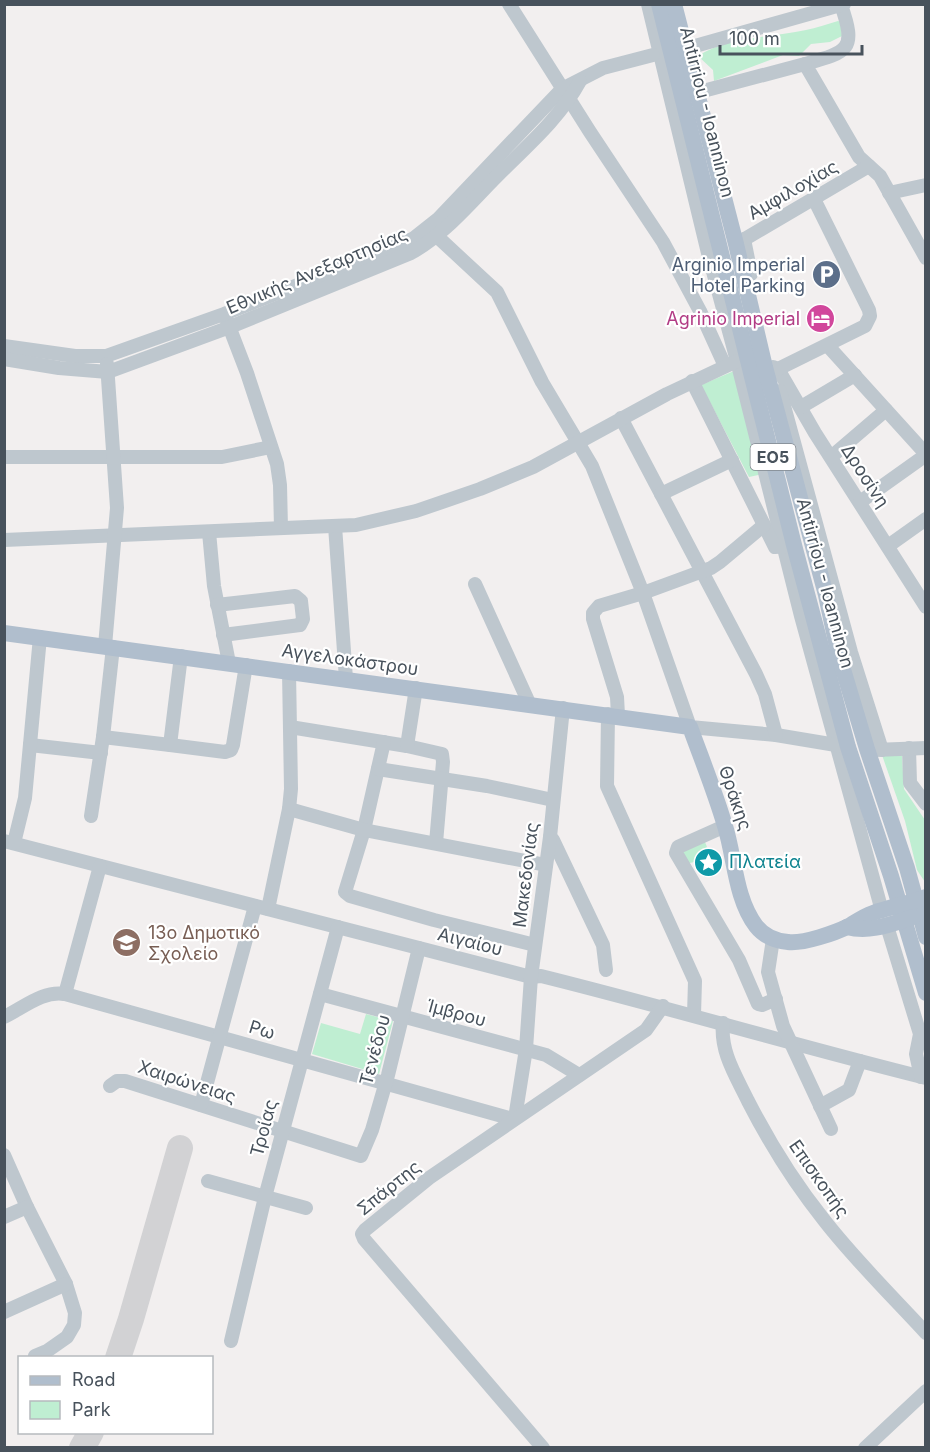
<svg xmlns="http://www.w3.org/2000/svg" width="930" height="1452" viewBox="0 0 930 1452" font-family="Inter,sans-serif">
	<style>
		.green { fill: #bfeed2 }
		.lines { fill: none; stroke-linecap: round; stroke-linejoin: round }
		.taxiway { stroke: #d2d2d4; stroke-width: 26 }
		.minor { stroke: #bec7ce; stroke-width: 14 }
		.major { stroke: #b0becd; stroke-width: 16 }
		.labels { text-anchor: middle; stroke-width: 4.5; stroke-linejoin: round; paint-order: stroke }
		.shield { fill: #fff; stroke: #7f868d; stroke-width: 1.5 }
		.shield-label { font-size: 16px; font-weight: bold; fill: #48525c }
		.street-label { font-size: 18px; fill: #48525c; stroke: #fff }
		.service-label { font-size: 18px; fill: #4e5e75; stroke: #fff; text-anchor: end }
		.hotel-label { font-size: 18px; fill: #b23c85; stroke: #fff; text-anchor: end }
		.culture-label { font-size: 18px; fill: #0d838f; stroke: #fff; text-anchor: start }
		.education-label { font-size: 18px; fill: #785e54; stroke: #fff; text-anchor: start }
	</style>
	<rect width="100%" height="100%" fill="#f2efef"/>
	<g class="green">
		<path d="M838 21 841 22 842 36 830 42 811 44 799 56 783 55 714 81 713 70 698 56C728 36 770 38 806 30 816 28 827 24 838 21Z"/>
		<polygon points="734,371 763,474 749,477 701,385"/>
		<polygon points="882,755 902,756 904,789 925,820 925,882 917,870 905,821"/>
		<polygon points="705,842 707,847 700,853 699,861 685,864 680,853"/>
		<polygon points="366,1014 393,1021 379,1074 312,1054 321,1023 360,1034"/>
	</g>
	<g class="lines">
		<g class="taxiway">
			<polyline points="118,1358 131,1319 180,1148"/>
			<polyline points="82,1448 91,1432"/>
		</g>
		<g class="minor">
			<polyline points="509,4 590,132 663,242 700,311 725,366"/>
			<polyline points="648,4 708,253 737,361 801,616 882,911"/>
			<path d="M841 5C857 50 848 52 805 64L859 157 880 176 926 258"/>
			<polyline points="695,46 844,4"/>
			<polyline points="688,95 805,64"/>
			<polyline points="889,193 926,185"/>
			<polyline points="428,228 497,292 542,382 592,466 643,593 690,727 776,735 842,746"/>
			<polyline points="744,239 751,274"/>
			<polyline points="738,243 869,166"/>
			<polyline points="227,321 247,373 277,464 280,485 281,528"/>
			<polyline points="4,346 75,356 106,356 224,314 399,245 414,238 438,219 562,89 603,68 653,55"/>
			<polyline points="828,346 926,454"/>
			<path d="M4 359 59 368 108 372 230 327 411 253C445 234 470 203 497 176 526 147 560 118 580 81"/>
			<polyline points="773,367 778,369 815,433 926,607"/>
			<polyline points="778,369 865,326 870,316 869,310 814,199"/>
			<polyline points="692,381 775,547 789,546"/>
			<polyline points="780,391 851,652 882,750"/>
			<polyline points="801,407 855,375"/>
			<polyline points="621,418 756,674 765,694 776,735"/>
			<polyline points="4,457 222,457 271,447"/>
			<polyline points="831,457 886,410"/>
			<polyline points="661,494 732,460"/>
			<polyline points="860,502 926,455"/>
			<polyline points="335,526 346,679"/>
			<polyline points="209,532 214,586 229,663"/>
			<polyline points="4,540 356,525 416,511 480,489 533,467 667,394 737,361"/>
			<polyline points="888,546 926,519"/>
			<polyline points="475,584 529,703"/>
			<polyline points="217,605 295,596 301,601 303,619 300,625 223,635"/>
			<polyline points="105,646 117,508 107,364"/>
			<polyline points="608,714 607,786 695,981 694,1015"/>
			<polyline points="618,715 617,697 593,619 593,613 599,606 643,593 711,568 720,562 764,525"/>
			<polyline points="290,727 407,746 442,754 443,762 436,843"/>
			<polyline points="103,737 170,745 181,656"/>
			<polyline points="384,742 364,830 345,892 350,896 434,920 535,945"/>
			<polyline points="30,745 101,753"/>
			<polyline points="170,745 225,752 231,750 233,745 246,665"/>
			<polyline points="407,746 416,688"/>
			<polyline points="909,748 910,783 926,804"/>
			<polyline points="874,750 926,748"/>
			<polyline points="378,769 487,786 553,800"/>
			<polyline points="289,809 364,830 546,865"/>
			<polyline points="91,816 103,737 113,647"/>
			<polyline points="725,826 678,847 676,853 739,960 758,1004 762,1005 776,999"/>
			<polyline points="550,837 553,840 603,945 606,970"/>
			<path d="M4 841 531 977 541 976C670 1008 797 1046 926 1078"/>
			<polyline points="14,843 25,798 40,637"/>
			<polyline points="268,909 289,809 291,789 289,671"/>
			<polyline points="887,926 920,1034 916,1054 921,1077"/>
			<polyline points="773,939 768,972 783,1026 831,1129"/>
			<polyline points="65,994 100,866"/>
			<polyline points="320,994 546,1055 579,1075"/>
			<path d="M4 1017C23 1008 43 990 65 994L513 1119"/>
			<path d="M723 1023C720 1052 736 1076 748 1101 769 1142 795 1184 824 1220 855 1260 892 1296 926 1333"/>
			<polyline points="110,1086 117,1081 125,1081 361,1156 372,1130 388,1075 419,948"/>
			<polyline points="201,1105 255,906"/>
			<polyline points="820,1106 849,1090 860,1061"/>
			<polyline points="515,1118 526,1049 531,977 550,837 563,708"/>
			<polyline points="4,1155 27,1207 66,1284 75,1313 74,1325 67,1337 47,1351 35,1356"/>
			<polyline points="208,1181 306,1208"/>
			<polyline points="4,1217 27,1207"/>
			<polyline points="4,1312 66,1284"/>
			<polyline points="231,1341 265,1197 338,927"/>
			<polyline points="543,1448 364,1239 362,1234 365,1230 429,1178 646,1030 663,1006"/>
			<polyline points="865,1448 926,1391"/>
		</g>
		<g class="major">
			<polyline points="659,4 794,545 848,747 891,876 926,993"/>
			<polyline points="674,4 736,244 765,367 826,595 839,656 867,749 907,868 926,937"/>
			<path d="M4 633 690 727C702 760 715 792 725 826 735 858 735 898 756 926 764 936 775 941 788 942 803 944 835 933 849 926 857 921 864 916 873 913 890 907 908 904 926 897"/>
			<path d="M847 927C870 933 891 924 913 917"/>
		</g>
	</g>
	<defs>
		<symbol id="parking-disc" viewBox="-11 -11 22 22"><circle r="9.5" fill="#5c6f8a" stroke="#fff"/><path d="M-3.5-5.5H1a3.5 3.5 0 0 1 0 7H-1V5.5H-3.5ZM-1-3.4V-.6H.8a1.4 1.4 0 0 0 0-2.8Z" fill="#fff"/></symbol>
		<symbol id="hotel-disc" viewBox="-11 -11 22 22"><circle r="9.5" fill="#d1479c" stroke="#fff"/><path d="M-6-4.5h1.5V1H6V5H4.5V3h-9V5H-6ZM-4 0a1.8 1.8 0 1 1 3.6 0ZM.5 0V-2.5h3Q6-2.5 6 0Z" fill="#fff"/></symbol>
		<symbol id="sight-disc" viewBox="-11 -11 22 22"><circle r="9.5" fill="#0f9aa8" stroke="#fff"/><path d="M0-6L1.8-2.2L6-1.7L2.9 1.2L3.7 5.4L0 3.3L-3.7 5.4L-2.9 1.2L-6-1.7L-1.8-2.2Z" fill="#fff"/></symbol>
		<symbol id="school-disc" viewBox="-11 -11 22 22"><circle r="9.5" fill="#8d6e63" stroke="#fff"/><path d="M0-5L7-2L0 1L-7-2ZM-4 1L0 2.5L4 1V4Q0 6-4 4Z" fill="#fff"/></symbol>
	</defs>
	<g fill-rule="evenodd">
		<use href="#parking-disc" x="810" y="258" width="33" height="33"/>
		<use href="#hotel-disc" x="804" y="302" width="33" height="33"/>
		<use href="#sight-disc" x="692" y="846" width="33" height="33"/>
		<use href="#school-disc" x="110" y="926" width="33" height="33"/>
	</g>
	<g class="labels">
		<rect class="shield" x="750.5" y="444" width="45" height="26" rx="4.5"/>
		<g class="shield-label">
			<text x="773" y="463">ΕΟ5</text>
		</g>
		<g class="street-label">
			<text transform="translate(707 112) rotate(76)" y="6">Antirriou - Ioanninon</text>
			<text transform="translate(793 190) rotate(-30)" y="6">Αμφιλοχίας</text>
			<text transform="translate(317 271) rotate(-23)" y="6">Εθνικής Ανεξαρτησίας</text>
			<text transform="translate(865 476) rotate(57)" y="6">Δροσίνη</text>
			<text transform="translate(825 583) rotate(75)" y="6">Antirriou - Ioanninon</text>
			<text transform="translate(350 660) rotate(8)" y="6">Αγγελοκάστρου</text>
			<text transform="translate(735 798) rotate(71)" y="6">Θράκης</text>
			<text transform="translate(526 875) rotate(-83)" y="6">Μακεδονίας</text>
			<text transform="translate(470 942) rotate(14)" y="6">Αιγαίου</text>
			<text transform="translate(456 1013) rotate(15)" y="6">Ίμβρου</text>
			<text transform="translate(262 1030) rotate(17)" y="6">Ρω</text>
			<text transform="translate(375 1050) rotate(-75)" y="6">Τενέδου</text>
			<text transform="translate(187 1082) rotate(18)" y="6">Χαιρώνειας</text>
			<text transform="translate(264 1128) rotate(-75)" y="6">Τροίας</text>
			<text transform="translate(819 1179) rotate(55)" y="6">Επισκοπής</text>
			<text transform="translate(389 1188) rotate(-39)" y="6">Σπάρτης</text>
		</g>
		<g class="service-label">
			<text x="805" y="271">Arginio Imperial<tspan x="805" dy="21">Hotel Parking</tspan></text>
		</g>
		<g class="hotel-label">
			<text x="800" y="325">Agrinio Imperial</text>
		</g>
		<g class="culture-label">
			<text x="729" y="868">Πλατεία</text>
		</g>
		<g class="education-label">
			<text x="148" y="939">13ο Δημοτικό<tspan x="148" dy="21">Σχολείο</tspan></text>
		</g>
	</g>
	<rect width="930" height="1452" fill="none" stroke="#48525c" stroke-width="12"/>
	<rect x="18" y="1356" width="195" height="78" fill="#ffffff" stroke="#b6babe" stroke-width="1.5"/>
	<rect x="30" y="1376" width="30" height="9" fill="#b0becd" stroke="#b6babe" stroke-width="1.5"/>
	<text x="72" y="1386" font-size="18" fill="#48525c">Road</text>
	<rect x="30" y="1401" width="30" height="18" fill="#bfeed2" stroke="#b6babe" stroke-width="1.5"/>
	<text x="72" y="1416" font-size="18" fill="#48525c">Park</text>
	<path d="M720 45v9h142v-9" fill="none" stroke="#48525c" stroke-width="3"/>
	<text x="729" y="45" font-size="18" fill="#48525c" stroke="#ffffff" stroke-width="4.5" paint-order="stroke">100 m</text>
</svg>
